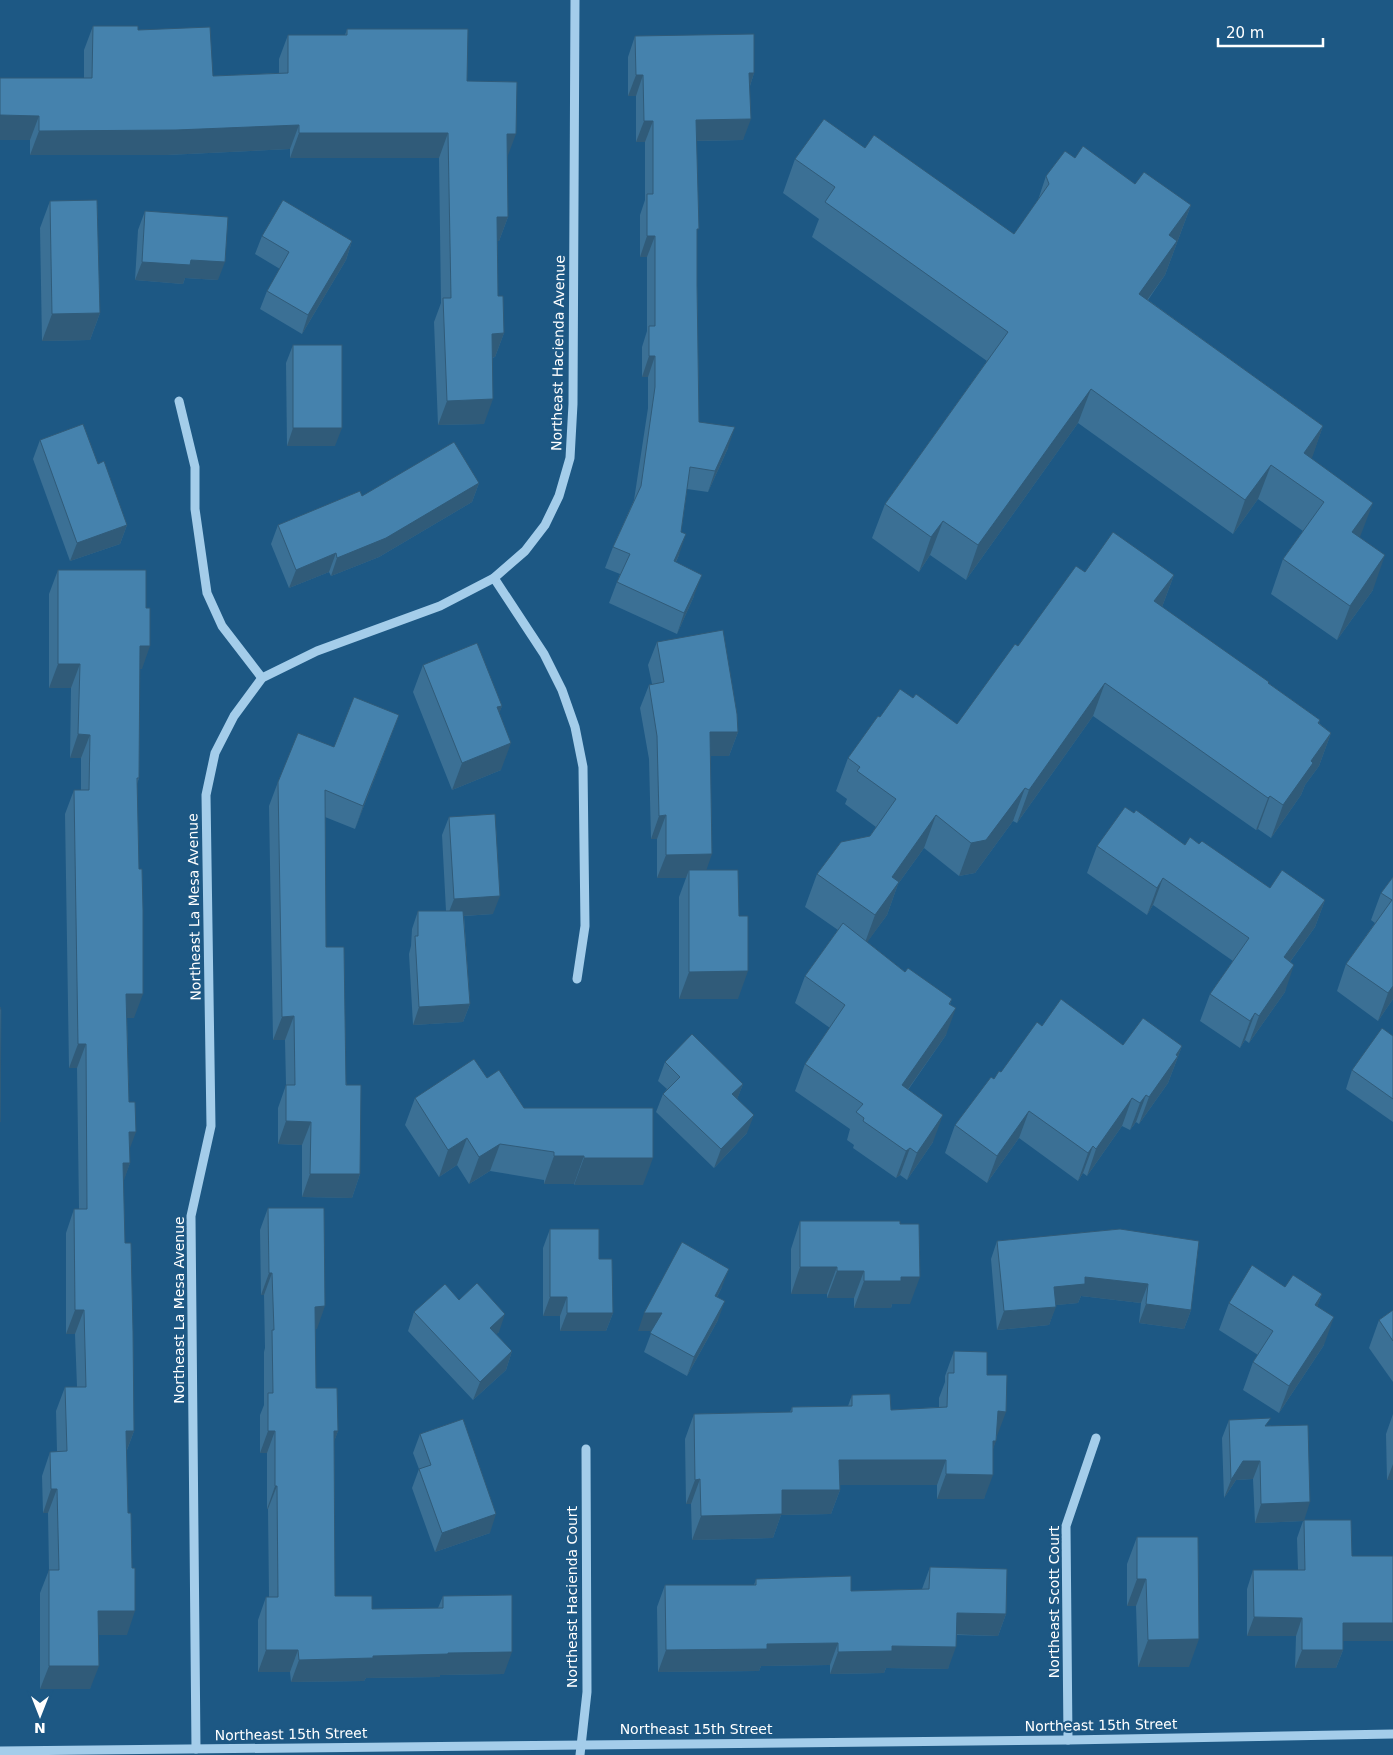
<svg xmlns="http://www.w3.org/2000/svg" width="1393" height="1755" viewBox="0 0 1393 1755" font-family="'DejaVu Sans',sans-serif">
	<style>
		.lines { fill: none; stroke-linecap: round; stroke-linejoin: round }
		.minor { stroke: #a4cdea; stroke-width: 9 }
		.wall { fill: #3b7095 }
		.shaded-wall { fill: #305b79 }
		.building { fill: #4582ad; stroke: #305b79 }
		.labels { text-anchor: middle; stroke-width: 4.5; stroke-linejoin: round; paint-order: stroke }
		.street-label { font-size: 14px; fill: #fff; stroke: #1d5884 }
	</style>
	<rect width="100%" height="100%" fill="#1d5884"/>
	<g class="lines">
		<g class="minor">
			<polyline points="179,401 195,467 195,509 207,593 222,626 262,678"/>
			<polyline points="494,578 544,654 562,690 575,727 583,767 585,926 577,979"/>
			<polyline points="1068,1740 1066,1526 1096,1438"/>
			<polyline points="196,1749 191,1216 211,1126 206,795 215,753 234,716 262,678 317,651 440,606 494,578 525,551 545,525 559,496 570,458 573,404 575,0"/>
			<polyline points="0,1751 1068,1740 1393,1734"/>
			<polyline points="580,1755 587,1692 586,1449"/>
		</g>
	</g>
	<g class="wall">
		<polygon points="93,26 138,30 213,76 279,73 279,59 288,35 345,35 347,29 467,81 507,158 508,217 499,241 497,241 498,296 504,333 495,357 492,358 484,424 438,425 434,322 441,303 439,158 290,158 290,149 167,155 30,155 30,140 0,140 0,78 84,78 84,50"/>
		<polygon points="635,36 754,73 750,86 743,140 696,141 697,285 699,422 728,448 708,492 687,489 681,532 679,555 676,562 694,596 677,634 609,603 620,574 605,568 613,547 634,500 648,408 648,377 642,377 642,347 647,331 647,257 640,257 640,215 645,200 645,142 636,142 636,96 628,96 628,57"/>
		<polygon points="865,148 1014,234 1038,200 1046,176 1075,158 1135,184 1191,205 1165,275 1148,300 1323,426 1311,459 1360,538 1373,590 1337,640 1271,594 1283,559 1303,531 1258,499 1233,534 1078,423 966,580 930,555 919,572 872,538 885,504 987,361 812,237 819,219 783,193 795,159"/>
		<polygon points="50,201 100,313 90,340 42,341 40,228"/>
		<polygon points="145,211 218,280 185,278 183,284 135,280 138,230"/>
		<polygon points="262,236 352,241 346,260 302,334 260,309 267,291 280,269 255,254"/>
		<polygon points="293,345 335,446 287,446 286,363"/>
		<polygon points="40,440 98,464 127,525 120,544 70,561 33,459"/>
		<polygon points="479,483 472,502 379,557 331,576 329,572 289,588 271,544 278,525 362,496"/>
		<polygon points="58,570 142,669 139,669 139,778 137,784 134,1018 127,1018 130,1163 123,1181 125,1243 134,1431 127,1450 127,1635 98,1635 90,1689 40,1689 40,1593 49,1570 48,1513 43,1513 42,1476 50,1452 57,1452 56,1411 65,1387 77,1387 75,1334 66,1334 66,1233 74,1209 79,1209 77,1068 69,1068 65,814 74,790 81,790 81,758 70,758 71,688 49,688 49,594"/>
		<polygon points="1085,572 1174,575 1162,607 1320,720 1319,723 1331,733 1319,766 1305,785 1301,795 1271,838 1258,829 1256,830 1093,716 1017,823 1013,821 975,873 959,876 924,848 898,884 887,915 867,942 905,972 952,999 950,1004 946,1035 908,1090 933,1142 907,1180 900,1175 896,1178 853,1148 854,1145 847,1140 850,1129 795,1091 805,1064 830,1028 795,1003 805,976 838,930 805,907 817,874 870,836 876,827 845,804 847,799 836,791 848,758 880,717 913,698 957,724 1018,646"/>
		<polygon points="657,642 738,732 729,756 711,756 706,870 738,999 679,999 679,897 686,878 657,878 657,839 651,839 649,759 640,708 649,685 652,684 648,665"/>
		<polygon points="423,665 502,706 499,713 501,770 452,790 413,692"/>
		<polygon points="399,715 355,829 325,817 326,947 360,1174 352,1198 302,1197 302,1145 278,1144 278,1108 286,1085 285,1040 273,1040 269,806 278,782 334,747"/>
		<polygon points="449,817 493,914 464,916 470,1004 463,1022 413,1025 409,954 411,946 412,929 418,911 446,911 442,835"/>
		<polygon points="1199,844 1270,888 1325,900 1315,927 1290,962 1285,992 1249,1043 1245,1040 1240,1048 1200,1021 1210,994 1233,961 1153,905 1147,915 1087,873 1097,846"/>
		<polygon points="1393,877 1393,999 1378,1021 1337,991 1346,964 1375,923 1371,920 1381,893"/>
		<polygon points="1042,1026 1123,1045 1182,1046 1168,1083 1139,1124 1136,1122 1130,1130 1122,1126 1087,1176 1083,1173 1078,1181 1019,1138 987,1183 945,1153 955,1125 994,1079 1001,1072"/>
		<polygon points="1393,1036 1393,1122 1346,1089 1352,1070"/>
		<polygon points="665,1062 743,1084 737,1099 747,1133 714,1168 656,1112 663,1094 667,1089 658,1081"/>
		<polygon points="487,1078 524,1108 643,1185 574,1185 574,1184 544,1184 544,1180 490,1171 469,1184 457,1165 439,1177 405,1125 415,1098"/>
		<polygon points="268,1208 317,1329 315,1329 316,1388 338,1431 334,1441 335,1596 372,1609 438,1608 443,1596 504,1674 440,1675 440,1677 366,1678 364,1681 291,1682 290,1672 258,1672 258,1620 266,1597 269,1597 268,1509 267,1509 267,1453 260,1453 260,1415 264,1405 264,1352 265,1348 264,1295 261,1295 260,1230"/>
		<polygon points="800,1221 910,1304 892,1304 891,1308 854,1308 854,1298 827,1298 827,1294 791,1294 791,1249"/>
		<polygon points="550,1229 599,1259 613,1313 606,1331 560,1331 560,1316 543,1316 543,1248"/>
		<polygon points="1120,1229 1191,1310 1184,1329 1139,1323 1141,1303 1081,1296 1078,1303 1056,1305 1049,1325 997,1330 991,1259 997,1241"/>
		<polygon points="722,1287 717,1297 718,1320 687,1376 644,1352 652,1331 638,1331"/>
		<polygon points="1285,1287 1322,1294 1317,1307 1324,1345 1279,1413 1243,1390 1253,1362 1258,1355 1219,1330 1229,1303"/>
		<polygon points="459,1300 499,1332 496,1334 512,1351 506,1370 473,1400 408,1331 414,1312"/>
		<polygon points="1393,1310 1393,1382 1369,1348 1379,1320"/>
		<polygon points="954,1351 987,1375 997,1436 993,1449 984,1499 937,1499 937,1485 840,1485 840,1490 831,1514 781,1515 773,1538 692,1540 691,1504 686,1504 685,1439 694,1414 790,1412 792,1407 848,1406 852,1395 891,1410 939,1407 939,1398 945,1382 945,1376"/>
		<polygon points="1393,1414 1393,1480 1387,1480 1386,1434"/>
		<polygon points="1229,1420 1268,1426 1304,1520 1352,1556 1393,1641 1343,1641 1343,1650 1336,1668 1295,1668 1296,1636 1247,1636 1247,1589 1253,1570 1298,1570 1297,1538 1303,1521 1255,1523 1253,1479 1236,1480 1224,1498 1222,1438"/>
		<polygon points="420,1434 490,1533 435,1552 412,1488 419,1469 413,1453"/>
		<polygon points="1137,1537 1189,1667 1138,1667 1136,1606 1127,1606 1127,1564"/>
		<polygon points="930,1567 1006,1614 998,1636 956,1635 948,1669 886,1668 884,1673 830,1674 830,1665 761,1666 759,1671 658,1672 657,1607 665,1585 754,1585 756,1579 851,1591 922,1589"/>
	</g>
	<g class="shaded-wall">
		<polygon points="749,73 754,73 747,95"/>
		<polygon points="636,75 643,75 636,96 628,96"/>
		<polygon points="0,115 39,116 30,140 0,140"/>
		<polygon points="751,119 743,140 688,141 696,120"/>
		<polygon points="644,121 653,121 645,142 636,142"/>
		<polygon points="299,125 290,149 167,155 30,155 39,131"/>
		<polygon points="299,133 448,133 439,158 290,158"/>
		<polygon points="507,134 516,134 507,158"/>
		<polygon points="1191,205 1165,275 1127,328 1139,294 1169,235"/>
		<polygon points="497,217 508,217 499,241 488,241"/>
		<polygon points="647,236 655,236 647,257 640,257"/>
		<polygon points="352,241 346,260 302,334 308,315"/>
		<polygon points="191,260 225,262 218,280 185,278 183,284 135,280 142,262"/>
		<polygon points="100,313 90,340 42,341 52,314"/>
		<polygon points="504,333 495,357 483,358 492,334"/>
		<polygon points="649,356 655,356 648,377 642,377"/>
		<polygon points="1091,389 1078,423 966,580 978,545"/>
		<polygon points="493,399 484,424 438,425 447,401"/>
		<polygon points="1323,426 1311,461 1304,453"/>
		<polygon points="735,427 728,448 708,492 715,471"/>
		<polygon points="293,428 342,428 335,446 287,446"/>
		<polygon points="1271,465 1258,499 1233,534 1245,500"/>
		<polygon points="479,483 472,502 379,557 331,576 337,558"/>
		<polygon points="1373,503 1360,537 1339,566 1352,532"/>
		<polygon points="943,521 930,555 919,572 931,537"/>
		<polygon points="127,525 120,544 70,561 77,543"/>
		<polygon points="686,534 679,555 666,582 674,561"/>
		<polygon points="336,553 329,572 289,588 296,570"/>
		<polygon points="1385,555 1373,590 1337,640 1350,606"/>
		<polygon points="702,575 694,596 677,634 684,613"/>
		<polygon points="1174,575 1162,607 1154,601"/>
		<polygon points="140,646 150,646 142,669 131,669"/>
		<polygon points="58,664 80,664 71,688 49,688"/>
		<polygon points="1105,683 1093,716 1017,823 1029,790"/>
		<polygon points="502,706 492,733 497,707"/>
		<polygon points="399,715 390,738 355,829 363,806"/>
		<polygon points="710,732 738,732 729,756 702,756"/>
		<polygon points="1331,733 1319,766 1305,785 1301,795 1271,838 1283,805 1311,761"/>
		<polygon points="78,734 90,735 81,758 70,758"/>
		<polygon points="511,743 501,770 452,790 462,763"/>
		<polygon points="1025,788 1013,821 975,873 959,876 971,843"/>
		<polygon points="1270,796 1258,829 1256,830 1268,798"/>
		<polygon points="666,815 657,839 651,839 659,816"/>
		<polygon points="936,815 924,848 898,884 887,915 863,948 875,915 892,877"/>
		<polygon points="712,854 704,877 689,870 686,878 657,878 666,855"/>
		<polygon points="1163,878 1153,905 1147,915 1157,888"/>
		<polygon points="500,896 493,914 447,917 454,899"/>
		<polygon points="1325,900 1315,927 1274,984 1284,957"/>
		<polygon points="1294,965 1285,992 1249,1043 1259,1016"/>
		<polygon points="748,971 738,999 679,999 689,972"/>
		<polygon points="1393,986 1393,999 1378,1021 1388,993"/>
		<polygon points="126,994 143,994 134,1018 117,1018"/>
		<polygon points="470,1004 463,1022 413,1025 419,1007"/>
		<polygon points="956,1008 946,1035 892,1112 902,1085"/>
		<polygon points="1255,1013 1245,1040 1240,1048 1250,1021"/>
		<polygon points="294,1016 285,1040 273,1040 282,1017"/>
		<polygon points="78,1044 86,1044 77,1068 69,1068"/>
		<polygon points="1182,1046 1168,1083 1139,1124 1149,1097"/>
		<polygon points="743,1084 736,1102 732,1094"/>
		<polygon points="1146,1095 1136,1122 1130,1130 1140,1103"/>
		<polygon points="1132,1098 1122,1126 1087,1176 1096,1149"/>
		<polygon points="1029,1111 1019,1138 987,1183 997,1156"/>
		<polygon points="754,1115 747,1133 714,1168 721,1149"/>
		<polygon points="943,1115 933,1142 907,1180 917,1153"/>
		<polygon points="286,1121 311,1122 302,1145 278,1144"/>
		<polygon points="129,1132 136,1132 127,1156"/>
		<polygon points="467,1138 457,1165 439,1177 448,1150"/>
		<polygon points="500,1144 490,1171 469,1184 479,1157"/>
		<polygon points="1093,1146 1083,1173 1078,1181 1088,1153"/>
		<polygon points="910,1148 900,1175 896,1178 906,1151"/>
		<polygon points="554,1156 584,1156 574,1184 544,1184"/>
		<polygon points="584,1158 653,1158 643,1185 574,1185"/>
		<polygon points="123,1163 130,1163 122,1186"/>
		<polygon points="310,1174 360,1174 352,1198 302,1197"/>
		<polygon points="800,1267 837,1267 827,1294 791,1294"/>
		<polygon points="729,1269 722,1287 708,1314 715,1296"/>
		<polygon points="837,1271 864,1271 854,1298 827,1298"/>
		<polygon points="269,1273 272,1273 264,1295 261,1295"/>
		<polygon points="901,1277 920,1277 910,1304 892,1304 891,1308 854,1308 864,1281"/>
		<polygon points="1085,1277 1148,1284 1141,1303 1081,1296 1078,1303 1047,1306 1054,1287"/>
		<polygon points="1322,1294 1312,1321 1315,1305"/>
		<polygon points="550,1297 567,1297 560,1316 543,1316"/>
		<polygon points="725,1301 718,1320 687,1376 694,1357"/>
		<polygon points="1146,1304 1191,1310 1184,1329 1139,1323"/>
		<polygon points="325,1306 317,1329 307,1329 315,1307"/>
		<polygon points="1056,1307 1049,1325 997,1330 1004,1311"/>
		<polygon points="75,1310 84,1310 75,1334 66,1334"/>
		<polygon points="567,1313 613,1313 606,1331 560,1331"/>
		<polygon points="644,1313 662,1313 656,1331 638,1331"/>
		<polygon points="505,1314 499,1332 483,1346 490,1328"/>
		<polygon points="1334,1317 1324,1345 1279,1413 1289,1386"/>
		<polygon points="512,1351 506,1370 473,1400 480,1382"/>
		<polygon points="998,1411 1006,1412 997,1436 989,1436"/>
		<polygon points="126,1431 134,1431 125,1455"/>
		<polygon points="268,1431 275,1431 267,1453 260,1453"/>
		<polygon points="334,1431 338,1431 330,1453"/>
		<polygon points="993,1441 996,1441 987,1465"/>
		<polygon points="839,1460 946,1460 937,1485 830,1485"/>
		<polygon points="1243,1461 1260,1461 1253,1479 1236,1480 1224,1498 1231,1480"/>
		<polygon points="1393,1464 1393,1480 1387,1480"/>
		<polygon points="946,1474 993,1475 984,1499 937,1499"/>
		<polygon points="700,1479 691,1504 686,1504 695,1480"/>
		<polygon points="275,1486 277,1486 268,1509 267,1509"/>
		<polygon points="51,1489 57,1489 48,1513 43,1513"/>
		<polygon points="782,1490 840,1490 831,1514 781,1515 773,1538 692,1540 701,1516"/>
		<polygon points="1310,1502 1304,1521 1255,1523 1261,1504"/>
		<polygon points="496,1514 490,1533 435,1552 442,1533"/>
		<polygon points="1137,1579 1146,1579 1136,1606 1127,1606"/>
		<polygon points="98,1611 135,1611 127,1635 89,1635"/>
		<polygon points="957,1613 1006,1614 998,1636 949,1634"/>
		<polygon points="1254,1617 1302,1618 1296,1636 1247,1636"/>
		<polygon points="1343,1623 1393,1623 1393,1641 1336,1641"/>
		<polygon points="1199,1639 1189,1667 1138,1667 1148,1640"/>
		<polygon points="838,1643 830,1665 761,1666 759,1671 658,1672 666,1650 767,1644"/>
		<polygon points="892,1646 956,1647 948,1669 886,1668 884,1673 830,1674 838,1652"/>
		<polygon points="266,1650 298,1650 290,1672 258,1672"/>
		<polygon points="1302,1650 1343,1650 1336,1668 1295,1668"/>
		<polygon points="512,1652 504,1674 440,1675 440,1677 366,1678 364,1681 291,1682 299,1660 373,1656 448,1653"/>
		<polygon points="49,1666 99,1666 90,1689 40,1689"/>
	</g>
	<g class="building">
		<polygon points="93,26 138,26 138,30 210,27 213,76 288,73 288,35 347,35 347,29 468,29 467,81 517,82 516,134 507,134 508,217 497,217 498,296 503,296 504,333 492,334 493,399 447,401 443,298 451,298 448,133 299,133 299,125 176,130 39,131 39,116 0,115 0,78 92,78"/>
		<polygon points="754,34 754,73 749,73 751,119 696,120 699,229 697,229 697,285 699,422 735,427 715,471 690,467 681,532 686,534 674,561 702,575 684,613 617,582 630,554 613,547 641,486 655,387 655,356 649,356 649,326 655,326 655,236 647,236 647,194 653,194 653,121 644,121 643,75 636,75 635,36"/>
		<polygon points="824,119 865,148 874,135 1014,234 1049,184 1046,176 1065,151 1075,158 1083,146 1135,184 1144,172 1191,205 1169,235 1177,241 1139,294 1323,426 1304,453 1373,503 1352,532 1385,555 1350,606 1283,559 1324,502 1271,465 1245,500 1091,389 978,545 943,521 931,537 885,504 1008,332 825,202 835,187 795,159"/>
		<polygon points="97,200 100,313 52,314 50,201"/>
		<polygon points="283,200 352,241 308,315 267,291 289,252 262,236"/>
		<polygon points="145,211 228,217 225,262 191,260 190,265 142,262"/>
		<rect x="293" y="345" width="49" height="83"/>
		<polygon points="83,424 98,464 104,461 127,525 77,543 40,440"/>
		<polygon points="454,442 479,483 386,538 337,558 336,553 296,570 278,525 360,491 362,496"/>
		<polygon points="1113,532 1174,575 1154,601 1269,682 1268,683 1320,720 1318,723 1331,733 1311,761 1313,763 1283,805 1270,796 1268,798 1105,683 1029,790 1025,788 986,840 971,843 936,815 892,877 899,882 875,915 817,874 841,842 870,836 896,799 857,771 860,767 848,758 878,716 880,717 900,689 913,698 916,694 957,724 1015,644 1018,646 1076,566 1085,572"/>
		<polygon points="58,570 146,570 146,608 150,608 150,646 140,646 139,778 137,778 139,869 142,869 143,910 143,994 126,994 129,1102 135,1102 136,1132 129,1132 130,1163 123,1163 125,1243 131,1243 133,1331 134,1431 126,1431 128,1513 131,1513 132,1568 135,1568 135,1611 98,1611 99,1666 49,1666 49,1570 59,1570 57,1489 51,1489 50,1452 67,1451 65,1387 86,1387 84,1310 75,1310 74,1209 87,1209 86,1044 78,1044 74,790 89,790 90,735 78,734 80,664 58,664"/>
		<polygon points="723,630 737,714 738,732 710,732 712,854 666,855 666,815 659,816 657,736 649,685 664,682 657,642"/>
		<polygon points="477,643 502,706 497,707 511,743 462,763 423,665"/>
		<polygon points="354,697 399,715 363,806 325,790 326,947 344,947 346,1085 361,1085 360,1174 310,1174 311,1122 286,1121 286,1085 295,1085 294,1016 282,1017 278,782 298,733 334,747"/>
		<polygon points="1125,807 1134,813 1136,810 1185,845 1190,837 1199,844 1202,841 1270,888 1282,870 1325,900 1284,957 1294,965 1259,1016 1255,1013 1250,1021 1210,994 1249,938 1163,878 1157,888 1097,846"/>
		<polygon points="495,814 500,896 454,899 449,817"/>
		<polygon points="689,870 738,870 739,916 748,916 748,971 689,972"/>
		<polygon points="1393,877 1393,986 1388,993 1346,964 1392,900 1381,893"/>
		<polygon points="418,911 463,911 470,1004 419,1007 415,936 418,936"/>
		<polygon points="843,923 905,972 908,968 952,999 949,1004 956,1008 902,1085 943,1115 917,1153 910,1148 906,1151 863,1121 864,1118 856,1112 863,1104 805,1064 845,1005 805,976"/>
		<polygon points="1061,999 1123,1045 1143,1018 1182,1046 1176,1055 1178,1056 1149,1097 1146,1095 1140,1103 1132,1098 1096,1149 1093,1146 1088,1153 1029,1111 997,1156 955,1125 991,1077 994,1079 999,1071 1001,1072 1037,1022 1042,1026"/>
		<polygon points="0,1007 1,1010 0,1122"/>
		<polygon points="1382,1028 1393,1036 1393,1099 1352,1070"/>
		<polygon points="692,1034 743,1084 732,1094 754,1115 721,1149 663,1094 680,1077 665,1062"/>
		<polygon points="474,1059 487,1078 499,1070 524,1108 653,1108 653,1158 584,1158 584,1156 554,1156 554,1152 500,1144 479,1157 467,1138 448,1150 415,1098"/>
		<polygon points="268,1208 324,1208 325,1306 315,1307 316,1388 337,1388 338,1431 334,1431 335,1596 372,1596 372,1609 443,1608 443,1596 512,1595 512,1652 448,1653 448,1654 373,1656 373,1658 299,1660 298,1650 266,1650 266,1597 278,1597 277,1486 275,1486 275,1431 268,1431 268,1393 273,1393 272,1330 274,1330 272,1273 269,1273"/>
		<polygon points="800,1221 900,1221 900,1224 919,1224 920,1277 901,1277 901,1281 864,1281 864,1271 837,1271 837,1267 800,1267"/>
		<polygon points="550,1229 599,1229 599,1259 612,1259 613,1313 567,1313 567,1297 550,1297"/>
		<polygon points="1120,1229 1199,1241 1191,1310 1146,1304 1148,1284 1085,1277 1085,1284 1054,1287 1056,1307 1004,1311 997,1241"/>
		<polygon points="682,1242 729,1269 715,1296 725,1301 694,1357 650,1333 662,1313 644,1313"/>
		<polygon points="1252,1265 1285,1287 1293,1275 1322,1294 1315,1305 1334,1317 1289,1386 1253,1362 1273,1331 1229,1303"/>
		<polygon points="477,1283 505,1314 490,1328 512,1351 480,1382 414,1312 445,1284 459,1300"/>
		<polygon points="1393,1310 1393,1341 1379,1320"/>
		<polygon points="954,1351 987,1352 987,1375 1007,1375 1006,1412 998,1411 996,1441 993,1441 993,1475 946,1474 946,1460 839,1460 840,1490 782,1490 782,1514 701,1516 700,1479 695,1480 694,1414 792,1412 792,1407 852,1406 852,1395 890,1394 891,1410 947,1407 948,1373 954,1373"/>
		<polygon points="1271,1418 1265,1426 1308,1425 1310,1502 1261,1504 1260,1461 1243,1461 1231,1480 1229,1420"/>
		<polygon points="463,1419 496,1514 442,1533 419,1469 431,1465 420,1434"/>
		<polygon points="1304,1520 1351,1520 1352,1556 1393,1556 1393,1623 1343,1623 1343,1650 1302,1650 1302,1618 1254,1617 1253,1570 1305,1570"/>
		<polygon points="1137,1537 1198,1537 1199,1639 1148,1640 1146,1579 1137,1579"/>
		<polygon points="930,1567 1007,1569 1006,1614 957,1613 956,1647 892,1646 892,1651 838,1652 838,1643 767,1644 767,1649 666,1650 665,1585 756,1585 756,1579 851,1576 851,1591 929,1589"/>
	</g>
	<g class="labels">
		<g class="street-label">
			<text transform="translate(558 353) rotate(-89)" y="5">Northeast Hacienda Avenue</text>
			<text transform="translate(194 907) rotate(-91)" y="5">Northeast La Mesa Avenue</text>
			<text transform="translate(179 1310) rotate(-90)" y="5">Northeast La Mesa Avenue</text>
			<text transform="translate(572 1597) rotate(-90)" y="5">Northeast Hacienda Court</text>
			<text transform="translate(1054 1602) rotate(-90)" y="5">Northeast Scott Court</text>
			<text transform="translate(1101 1725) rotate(-1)" y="5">Northeast 15th Street</text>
			<text x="696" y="1734">Northeast 15th Street</text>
			<text transform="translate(291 1734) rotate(-1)" y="5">Northeast 15th Street</text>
		</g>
	</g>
	<g transform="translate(40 1715) rotate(180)" stroke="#1d5884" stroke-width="4" paint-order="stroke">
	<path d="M0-4L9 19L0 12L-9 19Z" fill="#ffffff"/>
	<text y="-8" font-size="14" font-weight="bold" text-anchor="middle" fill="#ffffff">N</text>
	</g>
	<path d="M1218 38v8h105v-8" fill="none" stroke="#ffffff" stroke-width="2.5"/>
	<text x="1226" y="38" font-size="15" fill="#ffffff" stroke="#1d5884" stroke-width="4" paint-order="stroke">20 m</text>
</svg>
